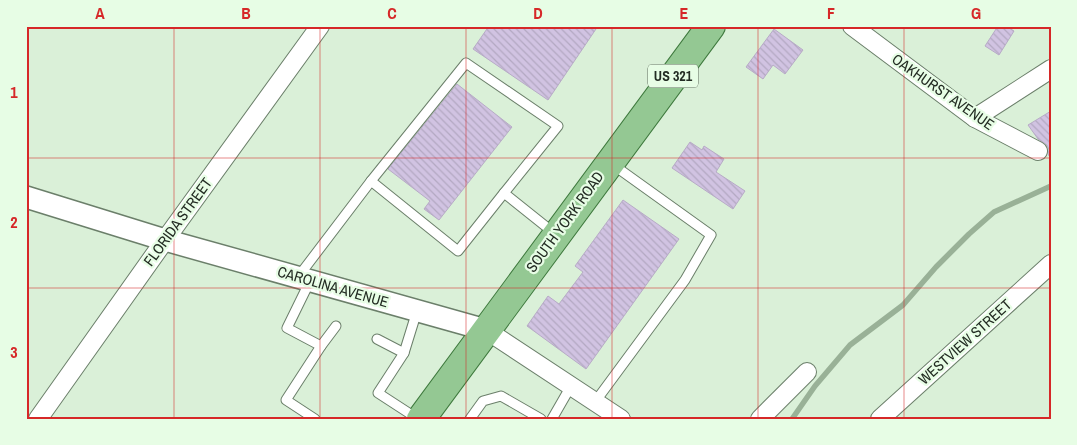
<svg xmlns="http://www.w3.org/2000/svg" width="1077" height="445" viewBox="0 0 1077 445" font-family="'Archivo Narrow',sans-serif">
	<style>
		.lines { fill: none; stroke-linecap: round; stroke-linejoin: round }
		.stream { stroke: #99b197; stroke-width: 5.5 }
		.building { fill: url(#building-back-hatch); stroke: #b7abc6 }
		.service-casing { stroke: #6b7f6a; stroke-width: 11 }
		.minor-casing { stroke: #6b7f6a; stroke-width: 20 }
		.tertiary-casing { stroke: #6b7f6a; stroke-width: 24 }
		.primary-casing { stroke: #3e793d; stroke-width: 30 }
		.service { stroke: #fff; stroke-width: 9 }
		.minor { stroke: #fff; stroke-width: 18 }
		.tertiary { stroke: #fff; stroke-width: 21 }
		.primary { stroke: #94c893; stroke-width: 28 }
		.grid { fill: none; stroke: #d62828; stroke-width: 1; stroke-opacity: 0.55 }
		.labels { text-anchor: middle; stroke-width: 4.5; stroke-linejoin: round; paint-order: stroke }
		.shield { fill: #e7fde5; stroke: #5e6b5d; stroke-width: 1 }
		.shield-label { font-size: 14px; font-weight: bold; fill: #232c23 }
		.street-label { font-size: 15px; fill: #232c23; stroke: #e7fde5 }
		.neatline { fill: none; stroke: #d62828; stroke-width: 2 }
		.grid-label { font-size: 16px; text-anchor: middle; font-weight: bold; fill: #d62828 }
	</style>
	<defs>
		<pattern id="building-back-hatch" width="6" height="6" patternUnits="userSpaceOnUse" patternTransform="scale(1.25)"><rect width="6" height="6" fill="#d1c3e2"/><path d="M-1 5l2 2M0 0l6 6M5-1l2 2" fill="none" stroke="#b3a8c2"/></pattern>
	</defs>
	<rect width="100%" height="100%" fill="#daf0d8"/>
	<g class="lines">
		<polyline class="stream" points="792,419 815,386 850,345 903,305 936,267 969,234 994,212 1051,186"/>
	</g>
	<g class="building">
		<polygon points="489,26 598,26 548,100 473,49"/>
		<polygon points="998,26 1006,26 1014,31 999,55 985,46"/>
		<polygon points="774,29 803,50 785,74 773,65 763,79 746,67"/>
		<polygon points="457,84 512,127 439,220 424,209 430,201 388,169"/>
		<polygon points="1051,111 1051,159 1048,154 1049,150 1047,145 1038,139 1028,125"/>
		<polygon points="690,142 702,150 704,146 724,159 716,172 745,191 733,209 672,168"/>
		<polygon points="623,200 679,239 586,369 527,326 548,296 559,304 583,272 575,266"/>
	</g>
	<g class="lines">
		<defs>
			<g id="service">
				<polyline points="371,181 466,63 558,126 504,193"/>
				<polyline points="298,277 371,181 458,251 504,193 554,233"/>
				<polyline points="310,281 287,328 321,346 286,400 315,419"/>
				<polyline points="417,311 404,353 378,393 418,419"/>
				<polyline points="377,339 404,353"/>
				<polyline points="321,346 336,326"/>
				<polyline points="595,402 685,280 711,235 612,164"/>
				<polyline points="470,419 483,401 501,396 541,419"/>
				<polyline points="552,419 571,386"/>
			</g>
			<g id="minor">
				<polyline points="852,26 975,118 1038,151"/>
				<polyline points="975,118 1051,69"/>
				<polyline points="486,330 621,419"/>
				<polyline points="38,419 165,240 320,26"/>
				<polyline points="760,419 807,372"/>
				<polyline points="880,419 1051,264"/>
			</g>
			<polyline id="tertiary" points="26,197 165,240 486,330"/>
			<polyline id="primary" points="421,419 711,26"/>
		</defs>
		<use href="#service" class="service-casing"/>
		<use href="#minor" class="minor-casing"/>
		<use href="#tertiary" class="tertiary-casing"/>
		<use href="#primary" class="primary-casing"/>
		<use href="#service" class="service"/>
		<use href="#minor" class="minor"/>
		<use href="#tertiary" class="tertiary"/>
		<use href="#primary" class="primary"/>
	</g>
	<path class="grid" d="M174 26V419M320 26V419M466 26V419M612 26V419M758 26V419M904 26V419M26 158H1051M26 288H1051"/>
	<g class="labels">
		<rect class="shield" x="648" y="64.5" width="50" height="23" rx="4"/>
		<g class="shield-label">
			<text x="673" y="81">US 321</text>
		</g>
		<g class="street-label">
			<text transform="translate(943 92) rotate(35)" y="5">OAKHURST AVENUE</text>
			<text transform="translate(178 222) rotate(-54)" y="5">FLORIDA STREET</text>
			<text transform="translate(565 222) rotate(-54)" y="5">SOUTH YORK ROAD</text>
			<text transform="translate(333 287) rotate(16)" y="5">CAROLINA AVENUE</text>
			<text transform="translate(965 342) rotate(-42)" y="5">WESTVIEW STREET</text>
		</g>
	</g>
	<rect width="1077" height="445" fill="none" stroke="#e7fde5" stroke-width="55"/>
	<rect x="28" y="28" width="1022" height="390" class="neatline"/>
	<g class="grid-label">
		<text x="100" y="19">A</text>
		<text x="246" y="19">B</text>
		<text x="392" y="19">C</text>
		<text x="538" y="19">D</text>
		<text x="684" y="19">E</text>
		<text x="831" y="19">F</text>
		<text x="976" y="19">G</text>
		<text x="14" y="98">1</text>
		<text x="14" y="228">2</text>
		<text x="14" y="358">3</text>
	</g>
</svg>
